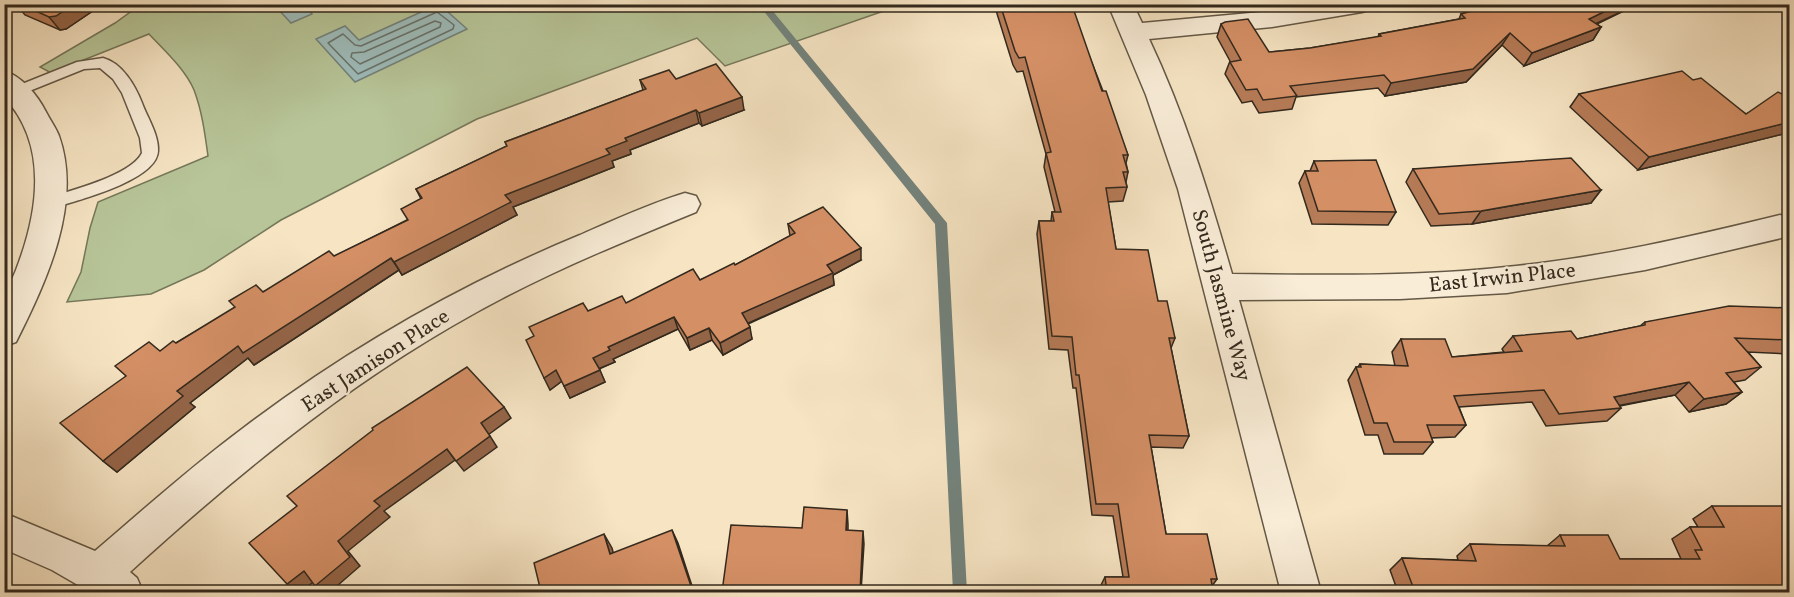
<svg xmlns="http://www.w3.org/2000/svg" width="1794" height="597" viewBox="0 0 1794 597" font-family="Vollkorn,serif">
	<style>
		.green { fill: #b7c598; stroke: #75775a; stroke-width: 1.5 }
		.water { fill: #9ebdbb; stroke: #73827c; stroke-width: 1.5 }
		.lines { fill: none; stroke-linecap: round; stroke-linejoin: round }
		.shore { stroke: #68736c; stroke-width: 1.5 }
		.stream { fill: #73827c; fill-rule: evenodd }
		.service-casing { stroke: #645846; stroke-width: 3 }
		.minor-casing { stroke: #645846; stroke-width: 3 }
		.service { fill: #f9edd8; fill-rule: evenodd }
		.minor { fill: #f9edd8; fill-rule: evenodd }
		.wall { fill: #b67b57; stroke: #33291d; stroke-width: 1.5 }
		.shaded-wall { fill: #946447; stroke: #33291d; stroke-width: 1.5 }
		.building { fill: #d48f65; stroke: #33291d; stroke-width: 1.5 }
		.labels { text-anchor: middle; stroke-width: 5; stroke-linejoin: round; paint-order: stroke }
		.street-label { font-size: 21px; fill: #33291d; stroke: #f9edd8 }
	</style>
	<rect width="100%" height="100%" fill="#f6e4c3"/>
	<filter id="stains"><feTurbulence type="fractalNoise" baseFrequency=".00333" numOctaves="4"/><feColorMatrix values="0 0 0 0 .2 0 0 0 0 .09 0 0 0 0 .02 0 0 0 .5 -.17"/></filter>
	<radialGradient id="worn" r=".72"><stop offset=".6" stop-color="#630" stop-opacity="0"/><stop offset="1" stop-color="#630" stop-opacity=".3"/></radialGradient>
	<path class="green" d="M140 5H901L725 66 697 38 477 119 281 220 204 270 151 294 67 302 81 272 90 228 98 202 208 156C205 134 202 111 194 90 185 69 165 51 149 34L51 73 40 67 115 23Z"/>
	<g class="water">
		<polygon points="285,4 304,5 312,14 291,23 277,8"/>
		<polygon points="439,4 467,29 355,82 316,39 345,26 359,40"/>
	</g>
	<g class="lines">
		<g class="shore">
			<polygon points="437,12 454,25 453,29 358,74 328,43 343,34 355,45 361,46"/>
			<polygon points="435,21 441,23 440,27 360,64 351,57 352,53 364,52"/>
		</g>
		<polygon class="stream" points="758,4 767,4 947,223 967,592 953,592 935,224"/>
		<defs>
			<path id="service" d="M103 58C122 63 135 85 142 103 147 117 159 135 158 151 157 180 79 200 56 207H44L42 203 44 199C68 191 131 176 142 153L140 138 122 93 113 79 100 68 84 69 17 96 9 91 12 88 77 62Z"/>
			<g id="minor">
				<path d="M1108 4H1133L1142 23 1272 11 1313 4H1374L1371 9 1362 12 1272 27 1149 39C1185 115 1209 194 1232 274 1323 275 1415 277 1506 267 1599 258 1690 237 1780 215L1790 218V236L1645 270 1507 293 1400 299 1239 300 1321 592H1281L1178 189 1146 95Z"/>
				<path d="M4 71C22 76 38 96 46 112 50 120 56 128 59 136 83 204 46 282 16 342L4 346C4 330 1 310 5 295 8 286 13 278 16 270 38 213 49 145 4 97Z"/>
				<path d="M685 193 696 196 700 204 696 212C630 239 564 266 501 299 363 371 244 468 130 572L137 578 143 592H90L52 570 4 549V513L95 551C144 509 191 467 242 429 346 350 459 285 580 235 614 220 649 204 685 193Z"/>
			</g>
		</defs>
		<use href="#service" class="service-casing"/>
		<use href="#minor" class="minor-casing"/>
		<use href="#service" class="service"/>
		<use href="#minor" class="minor"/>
	</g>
	<g class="wall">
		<polygon points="10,4 103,4 66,29 60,30 25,15 19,8"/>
		<polygon points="994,4 1069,4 1128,155 1126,163 1128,172 1126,182 1127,187 1123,201 1108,202 1116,249 1158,301 1175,338 1171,348 1189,436 1183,448 1151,447 1166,534 1217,579 1212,586 1213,592 1101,592 1100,587 1105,577 1123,577 1113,516 1092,515 1076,388 1073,388 1068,350 1049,349 1037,234 1039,221 1051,221 1052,212 1055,212 1044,167 1046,154 1023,71 1017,72 1013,65"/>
		<polygon points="1498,4 1638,4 1597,24 1601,27 1593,40 1524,66 1502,45 1466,82 1385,96 1378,88 1296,97 1292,109 1259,113 1252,101 1242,103 1225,74 1230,61 1217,37 1221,24 1269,52 1310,48 1378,37 1379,34 1459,19 1461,14"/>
		<polygon points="676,79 744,110 702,126 699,123 630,150 631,154 612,161 614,167 513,207 517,215 402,275 399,270 254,365 248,358 190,403 195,407 117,472 103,461 160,351 176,343 263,292 407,220 421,199 416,189 507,146 505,142 643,90 640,80"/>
		<polygon points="1693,80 1746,114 1790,98 1790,137 1783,134 1638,170 1570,107 1579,94"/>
		<polygon points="1314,161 1396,212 1388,225 1312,224 1299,183 1305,171 1310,171"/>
		<polygon points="1413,169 1601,190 1591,203 1472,224 1431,226 1406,182"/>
		<polygon points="788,224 861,260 833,275 834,285 748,324 752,339 723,355 712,340 690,350 678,329 613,359 615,362 599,369 605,382 570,398 562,381 550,390 588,311 626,303 700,280 735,265 790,236"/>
		<polygon points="1790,303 1790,354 1748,352 1761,367 1745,380 1734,382 1742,392 1726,404 1689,412 1675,395 1620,406 1621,408 1607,421 1546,426 1532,402 1459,407 1466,425 1455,437 1431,438 1433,442 1423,454 1384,454 1378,435 1365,435 1348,380 1356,367 1358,367 1360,364 1395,366 1392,352 1401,339 1452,357 1504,352 1502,349 1513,336 1577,339 1640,326 1645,322 1784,308"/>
		<polygon points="1712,506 1790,592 1398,592 1390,570 1402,558 1458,560 1457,556 1470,544 1547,546 1560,535 1620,559 1681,559 1672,539 1690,527 1698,527 1693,519"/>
	</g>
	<g class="shaded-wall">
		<polygon points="74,4 103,4 66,29 60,30 49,17"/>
		<polygon points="1620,4 1638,4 1580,31 1589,19"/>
		<polygon points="1601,27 1593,40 1524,66 1532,53"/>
		<polygon points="1510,33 1502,45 1466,82 1385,96 1391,83"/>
		<polygon points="742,97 744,110 702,126 699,113"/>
		<polygon points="696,110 699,123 630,150 631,154 612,161 614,167 513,207 517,215 402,275 394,262 505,195 606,149 625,138"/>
		<polygon points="1790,122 1790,127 1783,134 1638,170 1649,157"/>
		<polygon points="1601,190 1591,203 1472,224 1481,211"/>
		<polygon points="861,248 861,260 833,275 834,285 744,325 742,313 827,265"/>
		<polygon points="391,258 399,270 254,365 248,358 190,403 195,407 117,472 103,461 177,391 238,346"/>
		<polygon points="674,317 678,329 613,359 615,362 598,369 593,358 608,347"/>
		<polygon points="750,327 752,339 723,355 720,343"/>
		<polygon points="709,328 712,340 690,350 687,338"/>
		<polygon points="556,370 562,381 550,390 544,378"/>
		<polygon points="600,370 605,382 570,398 564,386"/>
		<polygon points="1689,382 1675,395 1600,409 1614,397"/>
		<polygon points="1742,392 1726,404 1689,412 1704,399"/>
		<polygon points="504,407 511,418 488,435 481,423"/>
		<polygon points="490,436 497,447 464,471 456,461"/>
		<polygon points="447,449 455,460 384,511 390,517 348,551 360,566 330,592 324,592 315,586 338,541 374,501"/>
		<polygon points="847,510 848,524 848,543 846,530"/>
		<polygon points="672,530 678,543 694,592 693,592"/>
		<polygon points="863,531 864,544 861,592 860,592"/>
		<polygon points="604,534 612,548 617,567 610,554"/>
		<polygon points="304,571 316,580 300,592 297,592 287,584"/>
	</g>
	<g class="building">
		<polygon points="20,4 74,4 56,16 49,17"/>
		<polygon points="1000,4 1072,5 1102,91 1106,91 1128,155 1123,155 1128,172 1123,172 1127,187 1106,188 1116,249 1148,250 1158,301 1167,301 1175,338 1169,338 1189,436 1149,435 1166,534 1207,534 1217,579 1211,579 1213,592 1107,592 1105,577 1129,577 1118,504 1096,504 1079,375 1076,375 1072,337 1052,336 1039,221 1054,221 1052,212 1061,212 1046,153 1051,152 1025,57 1019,58 1015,51"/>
		<polygon points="1498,4 1620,4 1589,19 1601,27 1532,53 1510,33 1473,69 1391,83 1384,75 1290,86 1297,96 1263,100 1257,89 1246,90 1230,62 1241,60 1221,24 1225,22 1248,19 1269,52 1310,48 1381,36 1379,34 1465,18 1461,14"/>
		<polygon points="716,64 742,97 699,113 696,110 625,138 627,141 606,149 610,154 505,195 511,202 394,262 391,258 243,353 238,346 177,391 183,396 103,461 60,423 126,376 115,366 149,342 160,351 173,341 176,343 235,307 229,301 256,285 263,292 329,251 334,256 408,220 401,209 422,198 416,189 507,146 505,142 646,89 640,80 669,70 676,79"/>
		<polygon points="1682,71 1693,80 1701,78 1746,114 1778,92 1790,98 1790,122 1649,157 1579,94"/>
		<polygon points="1571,158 1601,190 1481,211 1439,214 1413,169"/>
		<polygon points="1376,160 1396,212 1318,211 1305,171 1318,171 1314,161"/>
		<polygon points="823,207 861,248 827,265 833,273 742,313 750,327 720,343 709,328 687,338 674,317 608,347 610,350 593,358 600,370 564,386 556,370 544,378 526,340 534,336 529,327 583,303 588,311 622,296 626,303 693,269 700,280 734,263 735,265 795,233 788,224"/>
		<polygon points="1729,306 1790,308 1790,340 1735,338 1761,367 1726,373 1742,392 1704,399 1689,382 1614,397 1621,408 1559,414 1544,390 1454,396 1466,425 1427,425 1433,442 1394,442 1387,423 1374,423 1356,367 1361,367 1360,364 1408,366 1401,339 1445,339 1452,357 1522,351 1513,336 1571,331 1577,339 1645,325 1645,322"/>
		<polygon points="467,367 504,407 481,423 490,436 456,461 447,449 374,501 380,506 338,541 350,557 315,586 304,571 287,584 249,543 297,506 287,496 373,430 372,428"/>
		<polygon points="1712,506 1782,506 1790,518 1790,592 1415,592 1402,558 1476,561 1470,544 1565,546 1560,535 1608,535 1620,559 1700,559 1695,550 1702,550 1690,527 1724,527"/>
		<polygon points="804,507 847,510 846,530 863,531 860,592 722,592 731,525 802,528"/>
		<polygon points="672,530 693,592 541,592 534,563 604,534 610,554"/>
	</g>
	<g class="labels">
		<g class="street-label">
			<text transform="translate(1502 277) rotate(-6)" y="7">East Irwin Place</text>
			<text transform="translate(1222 295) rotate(75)" y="7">South Jasmine Way</text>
			<text transform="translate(375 360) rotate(-33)" y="7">East Jamison Place</text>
		</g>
	</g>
	<rect width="1794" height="597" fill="none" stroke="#f6e4c3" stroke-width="24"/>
	<rect x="6" y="6" width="1782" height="585" fill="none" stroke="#33291d" stroke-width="3"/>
	<rect x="12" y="12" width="1770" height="573" fill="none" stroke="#33291d" stroke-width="1.5"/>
	<rect width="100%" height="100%" filter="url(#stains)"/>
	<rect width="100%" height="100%" fill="url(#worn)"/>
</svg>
